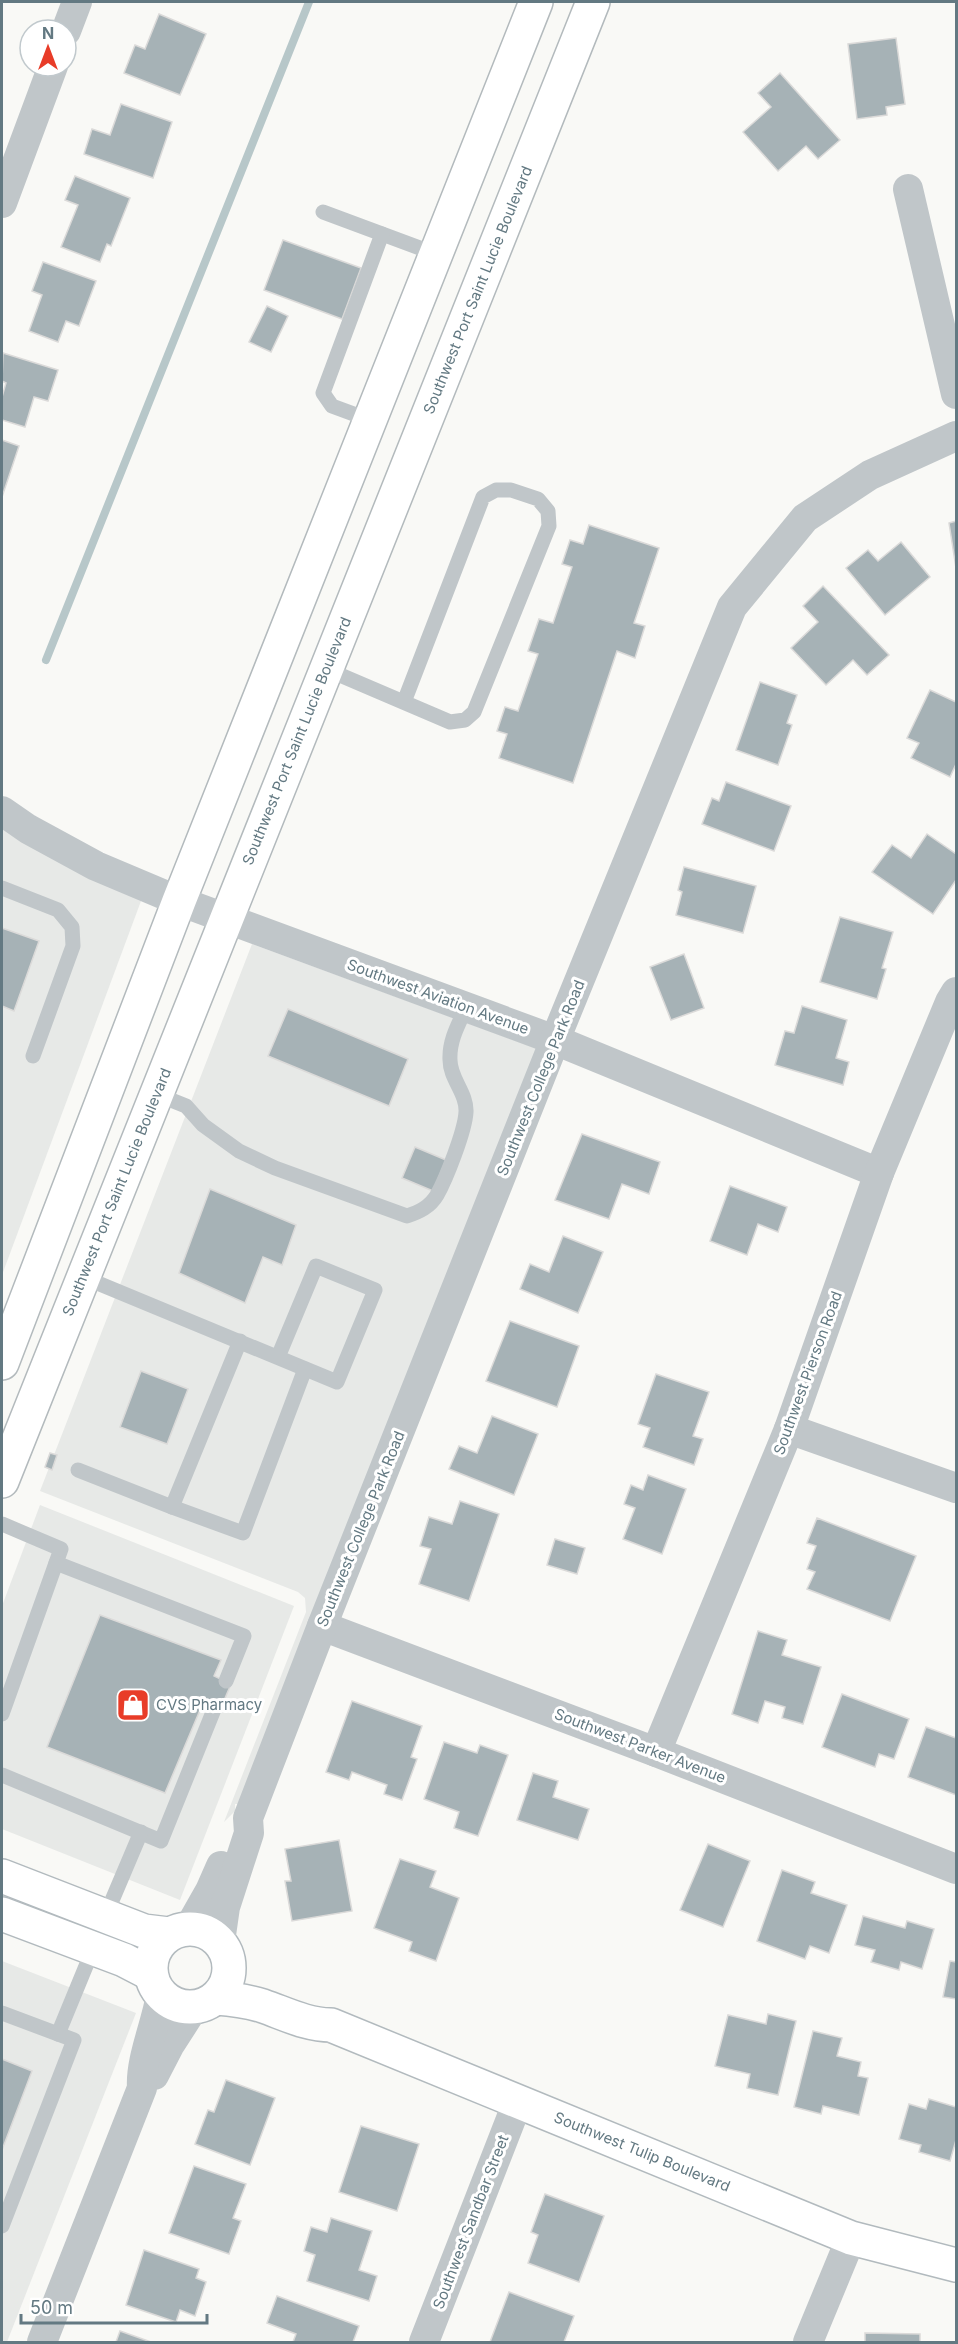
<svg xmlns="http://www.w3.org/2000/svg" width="958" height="2344" viewBox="0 0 958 2344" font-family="Inter,sans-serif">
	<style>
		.built { fill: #e7e9e7 }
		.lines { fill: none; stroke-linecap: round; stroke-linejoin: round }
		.stream { stroke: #b7c7c9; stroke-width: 8 }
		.building { fill: #a6b2b6; stroke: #dbdad9; stroke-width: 1.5 }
		.secondary-casing { stroke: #b2babe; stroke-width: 36 }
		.primary-casing { stroke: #b3babd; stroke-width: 36 }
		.lane { stroke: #c0c6c9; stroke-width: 15 }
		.street { stroke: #c0c6c9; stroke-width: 30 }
		.secondary { stroke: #fff; stroke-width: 33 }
		.primary { stroke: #fff; stroke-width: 33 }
		.labels { text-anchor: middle; stroke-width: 6; stroke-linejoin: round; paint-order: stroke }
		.street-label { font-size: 15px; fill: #637982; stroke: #fff }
		.poi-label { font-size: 15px; fill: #637982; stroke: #fff; text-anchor: start }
	</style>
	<rect width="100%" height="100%" fill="#f9f9f6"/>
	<g class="built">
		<polygon points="2,828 141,901 2,1275"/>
		<polygon points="252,944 538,1049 239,1804 235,1804 235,1811 224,1822 306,1612 305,1598 298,1592 40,1491"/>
		<polygon points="40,1505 294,1606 180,1900 2,1829 2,1606"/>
		<polygon points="2,1961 136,2013 7,2342 2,2341"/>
	</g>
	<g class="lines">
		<polyline class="stream" points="46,660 309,2"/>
	</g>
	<g class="building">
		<polygon points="159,14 206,34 180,95 124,73 135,45 145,49"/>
		<polygon points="896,38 905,104 886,107 887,115 857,119 848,44"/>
		<polygon points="780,73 840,140 818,159 806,146 778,171 743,132 771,107 758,93"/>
		<polygon points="121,104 172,122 153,178 84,154 92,129 110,135"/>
		<polygon points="75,176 130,198 111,246 107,244 100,262 61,247 78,205 65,200"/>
		<polygon points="283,240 361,268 342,319 264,290"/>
		<polygon points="43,262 96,281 79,326 66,321 58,342 29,331 42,295 32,291"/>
		<polygon points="267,306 288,316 271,352 249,342"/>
		<polygon points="3,353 58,370 48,401 34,397 25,427 2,420 2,397 6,383 2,381"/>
		<polygon points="2,440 19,446 2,497"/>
		<polygon points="956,521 956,568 949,523"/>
		<polygon points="589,525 659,548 634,623 645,626 635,658 617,651 573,783 499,758 507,734 497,731 505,707 518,711 538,654 528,651 539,619 553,623 572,567 562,564 570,540 583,544"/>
		<polygon points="901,542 930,577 885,615 846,568 868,550 878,561"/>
		<polygon points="823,586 889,655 867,675 853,660 826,685 791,648 818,622 803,606"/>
		<polygon points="760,682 797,695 787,723 792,725 778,765 736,750"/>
		<polygon points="930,690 956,702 956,764 950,777 911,758 919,743 907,738"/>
		<polygon points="726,782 791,806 774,851 702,824 712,798 719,801"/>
		<polygon points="927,834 956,854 956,880 933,914 872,872 892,845 911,858"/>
		<polygon points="684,867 756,886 743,933 676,915 682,892 678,890"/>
		<polygon points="840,917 893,932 882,968 886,969 877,999 820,982"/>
		<polygon points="2,928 39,941 14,1011 2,1006"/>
		<polygon points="684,954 704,1008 671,1020 650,967"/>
		<polygon points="802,1006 847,1020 836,1058 849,1062 843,1085 775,1065 785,1031 794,1033"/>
		<polygon points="288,1009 408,1059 389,1106 268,1056"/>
		<polygon points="582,1134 660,1162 649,1194 622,1184 609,1219 555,1200"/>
		<polygon points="415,1147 446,1160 433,1191 402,1178"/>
		<polygon points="730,1186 787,1207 778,1232 758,1224 747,1255 710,1241"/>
		<polygon points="210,1189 296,1225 282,1265 263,1257 245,1303 179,1273"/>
		<polygon points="563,1236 603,1252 578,1313 520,1289 530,1264 549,1272"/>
		<polygon points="510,1321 579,1346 557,1407 486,1381"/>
		<polygon points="141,1371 188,1389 167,1444 120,1427"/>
		<polygon points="656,1374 709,1392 693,1436 703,1439 694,1465 643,1447 650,1428 638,1424"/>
		<polygon points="492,1416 538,1434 514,1495 449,1469 459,1446 477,1453"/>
		<polygon points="50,1453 57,1455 52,1470 45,1467"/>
		<polygon points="648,1475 686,1489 662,1554 623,1539 635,1508 624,1504 631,1485 643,1490"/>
		<polygon points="460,1501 499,1514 469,1601 419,1584 431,1549 420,1546 429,1517 452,1524"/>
		<polygon points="817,1518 916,1556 890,1621 807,1589 815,1572 807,1569 816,1546 807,1543"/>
		<polygon points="555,1539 585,1548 577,1574 547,1565"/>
		<polygon points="100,1615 221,1660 214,1676 231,1684 220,1710 203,1703 165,1793 47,1747"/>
		<polygon points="758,1631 787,1640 782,1655 821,1667 803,1724 782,1718 785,1707 765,1701 758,1723 732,1714"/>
		<polygon points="842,1694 909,1719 894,1759 879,1754 875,1767 822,1747"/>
		<polygon points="352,1701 422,1726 411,1757 417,1759 402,1800 384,1794 387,1785 352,1772 349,1780 326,1772"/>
		<polygon points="926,1727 956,1738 956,1795 908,1777"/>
		<polygon points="444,1742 477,1753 480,1745 508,1755 478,1836 454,1828 459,1812 424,1799"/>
		<polygon points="533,1773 558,1781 553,1797 589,1809 578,1840 517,1820"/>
		<polygon points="339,1840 352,1911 292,1921 285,1881 291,1881 285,1849"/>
		<polygon points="708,1844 750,1861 723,1927 680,1910"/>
		<polygon points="400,1859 436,1871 430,1887 459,1898 436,1961 409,1951 412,1942 374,1928"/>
		<polygon points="782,1870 815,1882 811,1893 847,1905 829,1953 810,1946 805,1959 757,1941"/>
		<polygon points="863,1916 905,1928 907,1921 934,1929 922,1969 901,1962 899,1970 871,1962 875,1950 855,1945"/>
		<polygon points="950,1961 956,1962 956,1999 943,1997"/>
		<polygon points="768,2014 796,2021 778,2095 747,2088 750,2074 715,2066 728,2015 766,2024"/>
		<polygon points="813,2031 842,2038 837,2056 861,2062 858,2076 868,2078 859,2115 823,2106 821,2114 794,2107"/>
		<polygon points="2,2059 32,2071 2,2150"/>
		<polygon points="226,2080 275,2098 250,2165 195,2144 208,2110 214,2112"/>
		<polygon points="929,2099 956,2107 956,2140 950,2161 919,2152 921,2145 899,2139 909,2104 926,2109"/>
		<polygon points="361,2126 419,2144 397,2211 339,2192"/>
		<polygon points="194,2166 246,2184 233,2218 241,2221 229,2254 169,2233"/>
		<polygon points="545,2194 604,2216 579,2282 528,2263 538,2235 531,2232"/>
		<polygon points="331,2218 372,2231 359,2270 377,2276 369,2301 307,2281 315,2255 304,2251 311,2227 327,2232"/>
		<polygon points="144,2250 199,2269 196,2278 206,2282 195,2316 180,2310 176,2322 126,2305"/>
		<polygon points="509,2292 574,2316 564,2342 490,2342"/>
		<polygon points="277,2296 359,2326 353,2342 293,2342 296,2334 267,2323"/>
		<polygon points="120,2331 151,2342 116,2342"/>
		<polygon points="865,2333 920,2334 920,2342 865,2342"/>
	</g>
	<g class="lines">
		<defs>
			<g id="secondary">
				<polyline points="2,1876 144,1931 169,1934"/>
				<polyline points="2,1914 124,1960 151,1974"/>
				<circle cx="190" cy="1968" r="39"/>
				<path d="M216 1998C232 1999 247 2001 263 2006 286 2014 307 2025 331 2025L851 2238 956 2265"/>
			</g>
			<g id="primary">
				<polyline points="2,1363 179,901 536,2"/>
				<polyline points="2,1481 593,2"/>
			</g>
		</defs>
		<use href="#secondary" class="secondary-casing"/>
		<use href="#primary" class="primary-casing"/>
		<g class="lane">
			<polyline points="323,212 436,254"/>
			<polyline points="370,420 332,406 323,393 382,234"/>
			<polyline points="326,669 450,722 465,720 474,712 549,526 548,511 538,499 511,490 496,490 483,497 404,702"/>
			<polyline points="2,888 58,910 72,927 73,946 33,1056"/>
			<path d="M156 1094 186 1106 203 1125 239 1151 275 1168 407 1216C419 1212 430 1207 437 1195 446 1179 465 1131 466 1112 467 1093 450 1079 450 1060 449 1041 458 1025 466 1008"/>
			<polyline points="83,1277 337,1382 375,1290 316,1266 278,1357"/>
			<polyline points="240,1341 172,1507 243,1533 305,1369"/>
			<polyline points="78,1470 172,1507"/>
			<polyline points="2,1524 61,1549 2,1714"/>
			<polyline points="56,1563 244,1636 226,1681"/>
			<polyline points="2,1775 161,1841 215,1707"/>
			<polyline points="105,1917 141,1832"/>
			<polyline points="2,2013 74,2040 2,2226"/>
			<polyline points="58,2034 93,1949"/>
		</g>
		<g class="street">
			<polyline points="66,31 77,2"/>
			<polyline points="908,189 956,394"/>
			<polyline points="2,203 53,66"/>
			<polyline points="2,811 28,829 96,866 179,901 555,1040 879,1173"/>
			<polyline points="789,1429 956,1488"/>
			<polyline points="322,1626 656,1752 956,1869"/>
			<polyline points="656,1752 789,1429 879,1173 950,1002 956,992"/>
			<polyline points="189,1928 210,1891 221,1866"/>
			<polyline points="220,1942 225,1907 249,1833 248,1818 322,1626 555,1040 732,607 805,518 870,475 956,436"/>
			<polyline points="154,2075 169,2046 194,2007"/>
			<path d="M42 2342 142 2088C140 2060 156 2025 161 1995"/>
			<polyline points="424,2342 518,2101"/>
			<polyline points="808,2342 851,2238"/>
		</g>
		<use href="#secondary" class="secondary"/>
		<use href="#primary" class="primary"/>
	</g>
	<defs>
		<symbol id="shop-square" viewBox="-11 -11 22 22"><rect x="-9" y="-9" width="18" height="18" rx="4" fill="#e83c28" stroke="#fff"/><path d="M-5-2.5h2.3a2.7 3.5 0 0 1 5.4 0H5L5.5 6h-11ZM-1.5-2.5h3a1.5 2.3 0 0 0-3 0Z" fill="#fff"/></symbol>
	</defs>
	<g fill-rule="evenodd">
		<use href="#shop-square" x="114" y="1686" width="38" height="38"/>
	</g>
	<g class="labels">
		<g class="street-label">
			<text transform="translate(478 290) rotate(-68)" y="5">Southwest Port Saint Lucie Boulevard</text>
			<text transform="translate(297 741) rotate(-68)" y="5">Southwest Port Saint Lucie Boulevard</text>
			<text transform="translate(438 997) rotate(20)" y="5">Southwest Aviation Avenue</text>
			<text transform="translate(541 1078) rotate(-68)" y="5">Southwest College Park Road</text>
			<text transform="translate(117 1192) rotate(-68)" y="5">Southwest Port Saint Lucie Boulevard</text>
			<text transform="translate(808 1373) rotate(-70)" y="5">Southwest Pierson Road</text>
			<text transform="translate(361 1529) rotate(-68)" y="5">Southwest College Park Road</text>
			<text transform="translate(640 1746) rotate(21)" y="5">Southwest Parker Avenue</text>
			<text transform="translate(642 2152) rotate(22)" y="5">Southwest Tulip Boulevard</text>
			<text transform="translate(471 2222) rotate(-69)" y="5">Southwest Sandbar Street</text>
		</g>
		<g class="poi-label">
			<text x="156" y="1710">CVS Pharmacy</text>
		</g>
	</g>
	<rect width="958" height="2344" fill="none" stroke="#637982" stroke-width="6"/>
	<g transform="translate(48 48)"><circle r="28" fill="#ffffff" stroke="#c1c9cd" stroke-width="1.5"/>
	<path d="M0-4.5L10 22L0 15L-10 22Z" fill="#e83c28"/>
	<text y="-9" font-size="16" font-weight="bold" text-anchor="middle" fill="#637982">N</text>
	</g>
	<path d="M21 2314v9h186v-9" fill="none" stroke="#637982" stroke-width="3"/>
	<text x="30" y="2314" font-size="18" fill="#637982" stroke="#ffffff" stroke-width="4.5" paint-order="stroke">50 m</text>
</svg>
